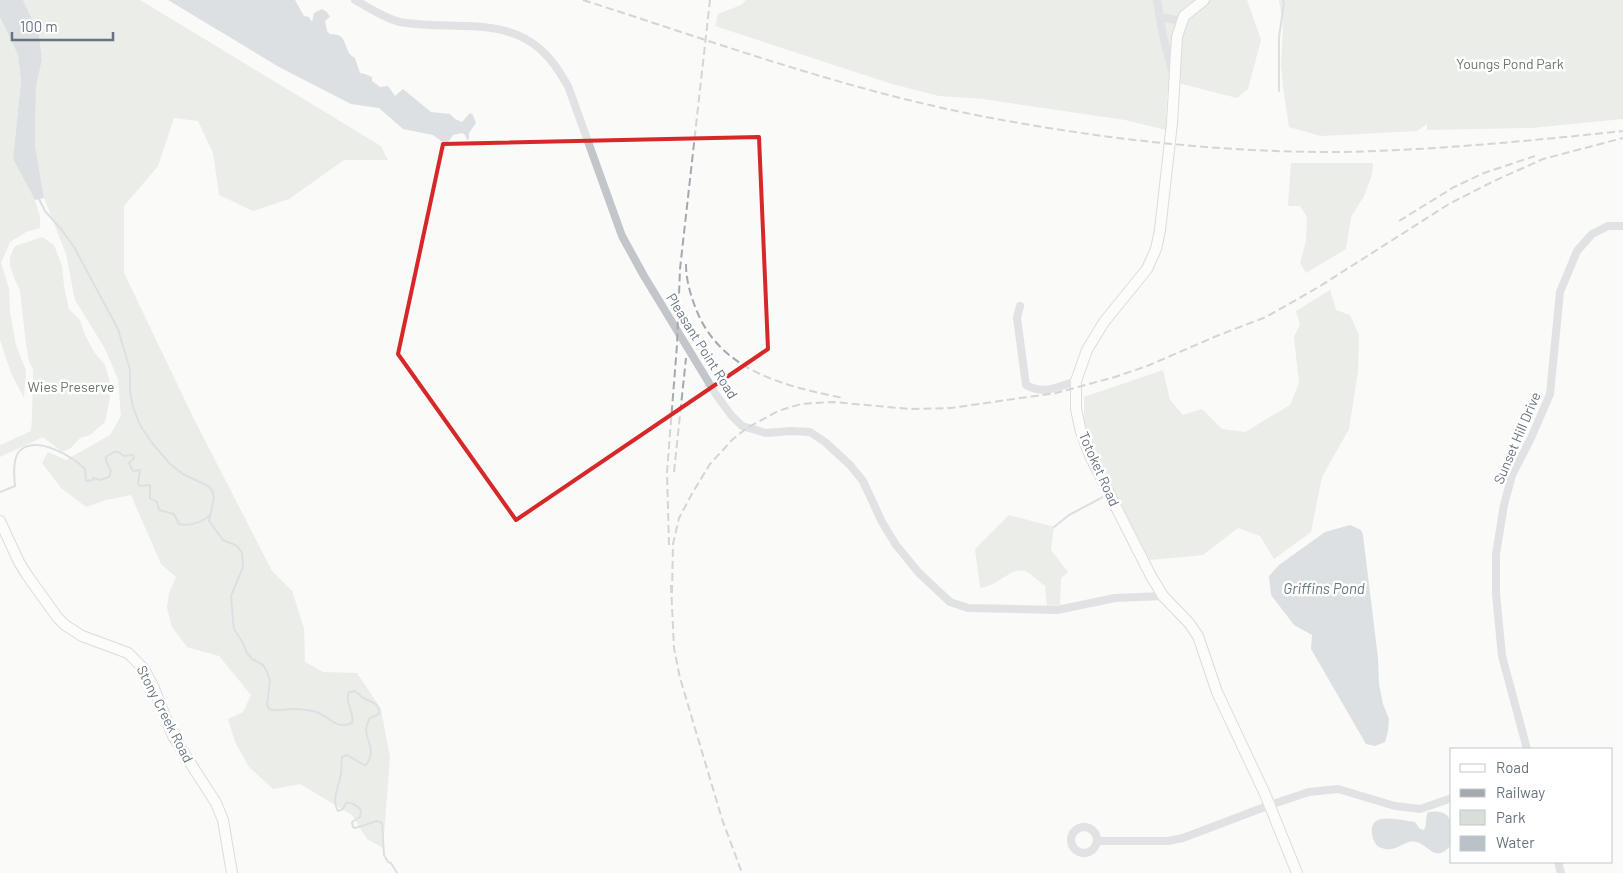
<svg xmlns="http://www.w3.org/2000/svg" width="1623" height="873" viewBox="0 0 1623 873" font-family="Barlow,sans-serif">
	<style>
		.green { fill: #daded8 }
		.water { fill: #b9c2c7 }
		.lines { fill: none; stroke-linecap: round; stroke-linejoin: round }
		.stream { stroke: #b9c2c7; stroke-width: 2 }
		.major-casing { stroke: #b6b9bd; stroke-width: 12 }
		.minor { stroke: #c2c5c9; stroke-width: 8 }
		.major { stroke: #fff; stroke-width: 10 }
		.rail { stroke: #a4a9af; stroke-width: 2; stroke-dasharray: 8 4; stroke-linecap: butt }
		.marked { fill: none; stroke: #d62828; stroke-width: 4; stroke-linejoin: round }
		.labels { text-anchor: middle; stroke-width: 5; stroke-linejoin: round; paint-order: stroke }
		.park-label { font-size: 14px; fill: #687966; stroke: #fff }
		.street-label { font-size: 14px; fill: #677480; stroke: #fff }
		.water-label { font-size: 15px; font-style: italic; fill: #677980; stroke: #fff }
	</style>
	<rect width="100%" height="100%" fill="#fafaf8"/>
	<g class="green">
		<polygon points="23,0 140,0 381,146 388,160 344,160 289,199 253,211 219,195 213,153 198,121 174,118 158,166 124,206 124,273 193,417 272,571 292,591 304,628 305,662 323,672 357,673 381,709 390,757 383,848 367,839 352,815 300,784 273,789 249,767 235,742 228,719 243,712 251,695 219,656 187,647 172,627 167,608 169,593 176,577 161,564 131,495 106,500 86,507 61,488 42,463 48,452 66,460 110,435 121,416 118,379 104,347 75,300 66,254 44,198 35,145 36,87 42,60 39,34"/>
		<polygon points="746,0 1247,0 1261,40 1248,89 1237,98 1178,83 1167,94 1166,130 1125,120 983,99 939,96 892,84 715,26 718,14 741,5"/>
		<polygon points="1279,0 1623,0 1623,119 1531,128 1427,130 1427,124 1417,131 1321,136 1289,127 1283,87 1281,64 1283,27"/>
		<polygon points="0,17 18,55 21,81 13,159 35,200 40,217 40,228 26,232 10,242 1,263 9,289 10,312 16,345 26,371 24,398 11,373 0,340"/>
		<polygon points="1291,163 1373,163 1372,175 1364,196 1351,217 1346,249 1306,273 1300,263 1306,241 1307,217 1300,206 1288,206"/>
		<polygon points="42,237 54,245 62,266 64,286 69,309 80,320 85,335 94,352 105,365 110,382 110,397 105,422 90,435 80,438 71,448 62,452 43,437 0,457 0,445 31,431 32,418 33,369 29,361 26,344 20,290 15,280 10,265 10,257 15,246"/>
		<polygon points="1330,290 1336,310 1350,315 1359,335 1358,371 1349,429 1322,477 1311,532 1274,559 1260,536 1238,528 1203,555 1150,560 1094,453 1084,421 1084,397 1163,370 1170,400 1183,415 1202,409 1222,429 1245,432 1290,405 1299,383 1294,337 1300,324 1296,311"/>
		<path d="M1009 515 1054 527 1051 550 1068 572 1061 578 1060 605 1047 606 1045 586C1039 582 1032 574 1025 571 1011 567 996 587 980 588L975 549Z"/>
	</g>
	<g class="water">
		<polygon points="0,0 23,0 39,34 42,60 36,87 35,145 44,198 35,200 13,159 21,81 18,55 0,17"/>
		<path d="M168 0H295L304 16 309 17 312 22 314 13 322 9 327 12 330 17 325 21 327 31 330 34C351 34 341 51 355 58L360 73 365 74 372 77V81L380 87 388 86 395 96 403 89 431 112 450 114 455 119 462 122 470 113 473 115 476 123 469 133V139L467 140 465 135 462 133 453 135 448 142 444 143 433 135 403 129 379 108 351 104 279 67Z"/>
		<polygon points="1350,525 1361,530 1363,535 1378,658 1379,684 1383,704 1389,719 1388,731 1385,742 1375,746 1366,744 1311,649 1312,635 1294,625 1271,595 1269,576 1279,565 1325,532"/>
		<path d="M1428 812C1454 808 1452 825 1452 844 1435 865 1430 845 1416 842 1403 839 1397 855 1379 847 1375 845 1373 839 1372 834 1369 810 1401 821 1415 822L1420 829 1424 830C1427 826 1425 818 1428 812Z"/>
	</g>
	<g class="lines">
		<g class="stream">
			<polyline points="1279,91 1279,37 1284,3 1283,0"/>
			<path d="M39 199 45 211 61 229 74 247 118 329 130 370V392L133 407 140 425 152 443 170 464 183 474 208 486 212 490 214 498 209 521 223 540 237 546 242 553 243 567 231 596 233 620 234 629 243 643 247 653 252 659 263 665 267 672 270 681 267 705 269 709C277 712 284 709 293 709 300 709 309 710 316 712 331 717 335 730 352 723 355 711 344 704 349 692L354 691C359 693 361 697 365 699 373 703 380 703 379 714L370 718C358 738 380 745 366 765H364L347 755 342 757C341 763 342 768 341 774 339 786 331 800 338 811L343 809 346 803C352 802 356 805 361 810L360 817 352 822 353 827 355 828 377 821 382 823 384 855 388 862 391 863 397 873"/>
			<path d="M0 492 15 486C14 477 12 455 22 449 39 437 72 456 85 469L86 481 93 480V478L100 480 109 477 111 471 106 461V457L114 452H119L124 456 133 455 134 458 129 463 133 471 140 470 138 484 140 486 150 485V498L157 502 159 510 174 514 179 524C189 526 201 523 209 516"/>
			<polyline points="1054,527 1069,515 1103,497"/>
		</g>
		<defs>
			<g id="major">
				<polyline points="1204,0 1184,16 1177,37 1172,123 1160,230 1156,249 1147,269 1104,322 1087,350 1076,381 1076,409 1081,432 1090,456 1151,576 1163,596 1189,623 1198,636 1217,692 1265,794 1297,873"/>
				<polyline points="0,521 19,562 27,575 57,617 65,625 82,636 128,653 144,669 153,686 173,736 216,803 223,820 232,873"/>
			</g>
		</defs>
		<use href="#major" class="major-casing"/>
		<g class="minor">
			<path d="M355 0C368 7 384 18 400 22 447 31 501 15 540 49 552 59 560 73 568 86L622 236 644 276 717 396 731 415 742 426 766 433 791 431 810 432 825 442 850 465 863 481 882 522 896 545 919 573 950 602 968 608 1057 610 1115 598 1163 596"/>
			<polyline points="1157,0 1163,36 1173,74"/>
			<polyline points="1160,17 1182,21"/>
			<path d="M1020 306 1017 318 1026 385C1044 395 1058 387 1076 381"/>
			<polyline points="1527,749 1502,656 1496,594 1496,554 1504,505 1512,475 1531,438 1550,394 1560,292 1577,251 1592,234 1608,226 1623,226"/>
			<circle cx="1084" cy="840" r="13"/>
			<polyline points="1097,841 1168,841 1183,838 1270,805 1309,792 1338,789 1395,806 1420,809 1452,798"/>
			<polyline points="1558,862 1561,873"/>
		</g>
		<use href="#major" class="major"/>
		<g class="rail">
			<path d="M583 0C708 40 832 85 961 112 1084 137 1216 153 1342 152 1436 150 1529 141 1623 131"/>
			<polyline points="1399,221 1454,187 1484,173 1535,156"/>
			<path d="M686 264C686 279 690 294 696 309 720 371 784 386 843 398"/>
			<polyline points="674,472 686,358"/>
			<polyline points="669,545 667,472 677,345 680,269 710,0"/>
			<polyline points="671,585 674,648 680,678 722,819 742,873"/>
			<polyline points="672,593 673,544 679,518 693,492 710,464 733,439 747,428 778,411 801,404 833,402 910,409 951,408 1056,393 1115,377 1147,366 1219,335 1266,317 1317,288 1449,204 1494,181 1543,159 1623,138"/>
		</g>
	</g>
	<path d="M0 0H1623V873H0ZM759 137 768 349 516 520 398 354 443 144Z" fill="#fafaf8" fill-opacity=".55" fill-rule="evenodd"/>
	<path class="marked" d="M759 137 768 349 516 520 398 354 443 144Z"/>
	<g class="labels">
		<g class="park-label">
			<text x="1510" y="69">Youngs Pond Park</text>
			<text x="71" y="392">Wies Preserve</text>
		</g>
		<g class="street-label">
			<text transform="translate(702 346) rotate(58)" y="5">Pleasant Point Road</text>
			<text transform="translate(1517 438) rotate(-67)" y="5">Sunset Hill Drive</text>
			<text transform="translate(1099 469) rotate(66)" y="5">Totoket Road</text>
			<text transform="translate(165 714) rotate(63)" y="5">Stony Creek Road</text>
		</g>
		<g class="water-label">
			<text x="1324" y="594">Griffins Pond</text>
		</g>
	</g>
	<rect x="1450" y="748" width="162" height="115" fill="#ffffff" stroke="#c2c7cc"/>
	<rect x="1460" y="764" width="25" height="8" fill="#ffffff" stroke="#c2c7cc"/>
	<text x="1496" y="773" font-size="15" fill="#677480">Road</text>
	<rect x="1460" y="789" width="25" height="8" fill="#a4a9af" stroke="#c2c7cc"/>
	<text x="1496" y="798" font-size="15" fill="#677480">Railway</text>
	<rect x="1460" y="810" width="25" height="15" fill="#daded8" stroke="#c2c7cc"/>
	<text x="1496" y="823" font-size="15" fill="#677480">Park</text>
	<rect x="1460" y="836" width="25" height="15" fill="#b9c2c7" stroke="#c2c7cc"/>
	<text x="1496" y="848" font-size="15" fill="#677480">Water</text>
	<path d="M12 32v8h101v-8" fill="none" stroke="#677480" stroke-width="2.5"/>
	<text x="20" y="32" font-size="15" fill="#677480" stroke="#ffffff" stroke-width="4" paint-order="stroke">100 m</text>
</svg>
